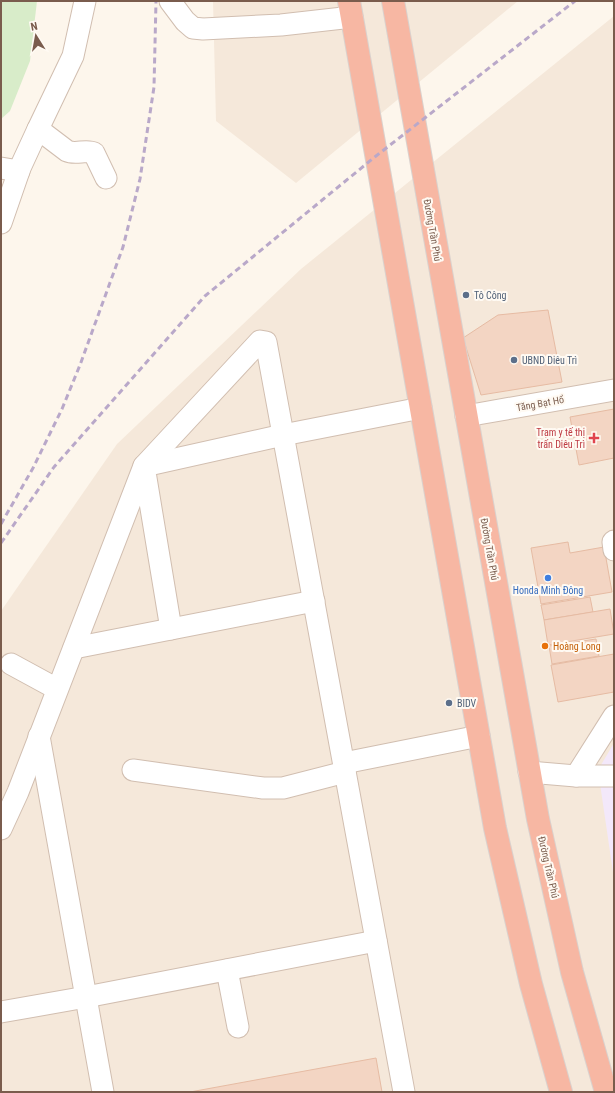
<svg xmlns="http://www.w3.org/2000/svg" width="615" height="1093" viewBox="0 0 615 1093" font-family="'Roboto Condensed',sans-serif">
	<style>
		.residential { fill: #f5e8da }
		.education { fill: #f3e8fa }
		.green { fill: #d8ecc9 }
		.building { fill: #f3d5c3; stroke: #e6bba3 }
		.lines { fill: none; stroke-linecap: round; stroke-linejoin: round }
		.minor-casing { stroke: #d1beb0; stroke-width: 23 }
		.highway-casing { stroke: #dad1cd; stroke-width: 24 }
		.minor { stroke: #fff; stroke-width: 21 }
		.highway { stroke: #f7b7a3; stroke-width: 22 }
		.rail { stroke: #b9a8c9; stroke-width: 3; stroke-dasharray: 6 4; stroke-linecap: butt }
		.service-dot { fill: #5c6f8a; stroke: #fffaf3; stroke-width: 1.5 }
		.health-dot { fill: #e0444e; stroke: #fffaf3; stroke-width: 1.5 }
		.shop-dot { fill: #3f7fe0; stroke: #fffaf3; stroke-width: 1.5 }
		.food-dot { fill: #e8710a; stroke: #fffaf3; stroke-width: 1.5 }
		.labels { text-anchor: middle; stroke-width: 4; stroke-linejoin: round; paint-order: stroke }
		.street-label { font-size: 10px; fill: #7a5c4d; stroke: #fffaf3 }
		.service-label { font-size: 10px; fill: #4e5e75; stroke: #fffaf3; text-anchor: start }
		.health-label { font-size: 10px; fill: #be3a42; stroke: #fffaf3; text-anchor: end }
		.shop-label { font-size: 10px; fill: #366cbe; stroke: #fffaf3 }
		.food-label { font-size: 10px; fill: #c56008; stroke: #fffaf3; text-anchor: start }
	</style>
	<rect width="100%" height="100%" fill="#fdf6ec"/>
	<g class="residential">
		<polygon points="213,1 518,1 296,183 216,121"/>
		<polygon points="614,16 614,1092 1,1092 1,611 117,444 301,269"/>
	</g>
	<polygon class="education" points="614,743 614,879 598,770"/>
	<polygon class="green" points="1,1 37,1 30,61 10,111 1,119"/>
	<g class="building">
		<polygon points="548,310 562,382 481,395 463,338 498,315"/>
		<polygon points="614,409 614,458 579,465 570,417"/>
		<polygon points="568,542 570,553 604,547 612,592 541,604 531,548"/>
		<polygon points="590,597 593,612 544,620 541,605"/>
		<polygon points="610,609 614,634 548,645 544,620"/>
		<polygon points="596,639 599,656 552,664 549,646"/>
		<polygon points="614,654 614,692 558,702 551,665"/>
		<polygon points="376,1058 382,1092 190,1092"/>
	</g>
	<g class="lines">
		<defs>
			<g id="minor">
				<path d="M85 1 73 56 38 129 67 151C76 155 86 149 94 153L106 178"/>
				<polyline points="170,1 185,21 193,28 203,29 281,25 352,17"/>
				<polyline points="1,168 19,171"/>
				<polyline points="1,223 20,168 38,129"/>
				<polyline points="466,416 614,390"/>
				<polyline points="614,541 613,542 614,550"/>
				<polyline points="171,629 144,466 283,435 421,408"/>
				<polyline points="74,648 314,601"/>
				<polyline points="11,664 57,689"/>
				<polyline points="39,736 103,1092"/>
				<polyline points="344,763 479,736"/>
				<polyline points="133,770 263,788 283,788 345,772"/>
				<polyline points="529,772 576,776 614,776"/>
				<polyline points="576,776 614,716"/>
				<polyline points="1,829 18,792 144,466 260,341 266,342 404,1092"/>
				<polyline points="227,970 238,1027"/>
				<polyline points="1,1012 86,997 376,941"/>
			</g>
			<g id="highway">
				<polyline points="349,1 495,828 531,984 561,1092"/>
				<polyline points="393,1 538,819 572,972 606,1092"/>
			</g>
		</defs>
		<use href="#minor" class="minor-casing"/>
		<use href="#highway" class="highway-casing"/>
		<use href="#minor" class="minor"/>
		<use href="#highway" class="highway"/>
		<g class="rail">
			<polyline points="1,524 33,468 62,409 80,365 123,247 140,179 154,87 156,1"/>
			<polyline points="1,543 54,467 205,296 376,156 575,1"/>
		</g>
	</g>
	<g class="service-dot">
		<circle cx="466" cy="295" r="4"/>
		<circle cx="514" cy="360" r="4"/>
		<circle cx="449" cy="703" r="4"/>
	</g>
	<path class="health-dot" d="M592 432h4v4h4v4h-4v4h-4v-4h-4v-4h4z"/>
	<circle class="shop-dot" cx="548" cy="578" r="4"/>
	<circle class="food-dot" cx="545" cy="646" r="4"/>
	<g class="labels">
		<g class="street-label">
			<text transform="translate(433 230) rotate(80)" y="4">Đường Trần Phú</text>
			<text transform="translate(540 403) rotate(-10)" y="4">Tăng Bạt Hổ</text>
			<text transform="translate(490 549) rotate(80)" y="4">Đường Trần Phú</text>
			<text transform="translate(549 867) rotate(77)" y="4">Đường Trần Phú</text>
		</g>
		<g class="service-label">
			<text x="474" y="299">Tô Công</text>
			<text x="522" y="364">UBND Diêu Trì</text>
			<text x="457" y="707">BIDV</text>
		</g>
		<g class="health-label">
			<text x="585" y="436">Trạm y tế thị<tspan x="585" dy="12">trấn Diêu Trì</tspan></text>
		</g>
		<g class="shop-label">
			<text x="548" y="594">Honda Minh Đông</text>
		</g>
		<g class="food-label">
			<text x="553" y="650">Hoàng Long</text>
		</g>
	</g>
	<rect width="615" height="1093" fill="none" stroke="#7a5c4d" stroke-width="4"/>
	<g transform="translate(36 36) rotate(349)" stroke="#fffaf3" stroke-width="3" paint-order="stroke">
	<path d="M0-3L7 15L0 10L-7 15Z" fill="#7a5c4d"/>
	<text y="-6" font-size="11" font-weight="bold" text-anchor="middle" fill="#7a5c4d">N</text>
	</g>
</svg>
